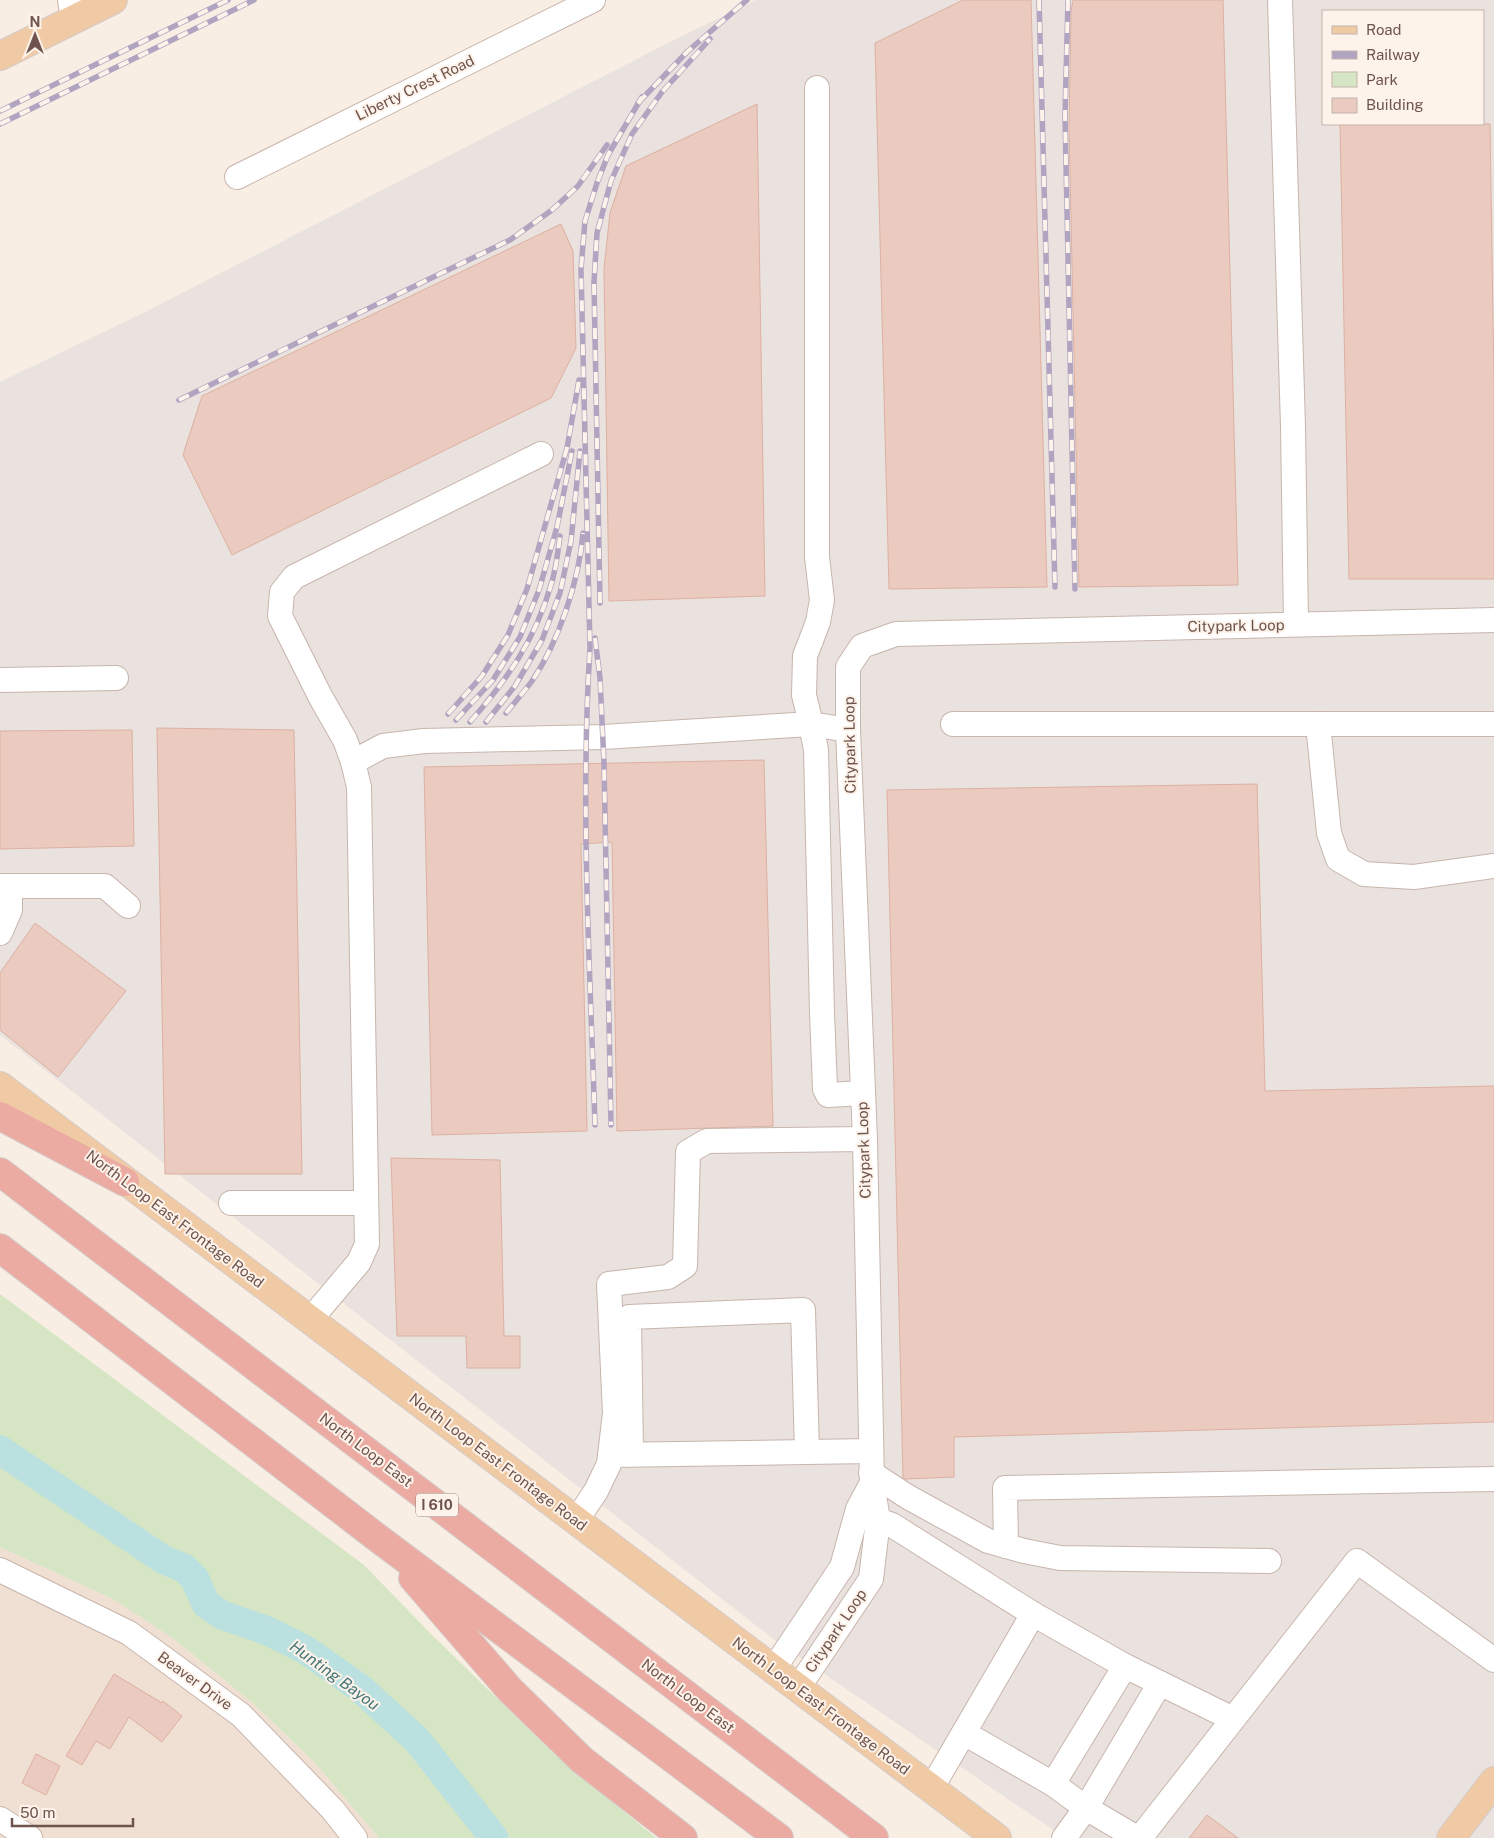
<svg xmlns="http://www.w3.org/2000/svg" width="1494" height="1838" viewBox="0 0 1494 1838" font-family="'Public Sans',sans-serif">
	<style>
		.residential { fill: #f0dfd3 }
		.industrial { fill: #e9e2de; fill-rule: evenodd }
		.green { fill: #d6e5c4 }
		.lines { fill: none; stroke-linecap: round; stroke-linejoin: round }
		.river { stroke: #bbe0e0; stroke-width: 29 }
		.building { fill: #ebcbbf; stroke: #dcb0a1 }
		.minor-casing { stroke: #c8b5ac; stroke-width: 26 }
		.major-casing { stroke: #d4ccca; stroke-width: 30 }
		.highway-casing { stroke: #d4ccca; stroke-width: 30 }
		.minor { stroke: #fff; stroke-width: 24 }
		.major { stroke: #f0caa4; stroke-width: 28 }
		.highway { stroke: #ecaba2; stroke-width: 28 }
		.rail-casing { stroke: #b0a4c1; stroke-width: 5.5 }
		.rail { stroke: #fdf3ea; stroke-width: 4; stroke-dasharray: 11; stroke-linecap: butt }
		.labels { text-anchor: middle; stroke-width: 4; stroke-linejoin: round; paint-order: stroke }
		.shield { fill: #fdf3ea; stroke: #99847c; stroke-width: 1 }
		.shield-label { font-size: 14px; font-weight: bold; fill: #6e544d }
		.street-label { font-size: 15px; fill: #6e544d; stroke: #fdf3ea }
		.water-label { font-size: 16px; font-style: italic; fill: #467779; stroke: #fdf3ea }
	</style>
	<rect width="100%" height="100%" fill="#f9eee4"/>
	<polygon class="residential" points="0,1547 113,1599 174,1639 254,1704 315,1763 379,1838 0,1838"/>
	<path class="industrial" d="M756 0H1494V1838H1065L776 1641 0 1035V382L145 312 670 42ZM1323 11H1483V124H1323Z"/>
	<polygon class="green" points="0,1294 364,1565 431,1634 555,1755 656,1838 379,1838 315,1763 254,1704 174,1639 113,1599 0,1547"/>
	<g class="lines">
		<polyline class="river" points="0,1450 164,1560 184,1568 195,1579 206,1604 222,1615 268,1631 306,1650 360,1688 417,1740 494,1838"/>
	</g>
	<g class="building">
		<polygon points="963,0 1031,0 1047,587 889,589 875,43"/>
		<polygon points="1073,0 1223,0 1238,585 1079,587 1069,127 1071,11"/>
		<polygon points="757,104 765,596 609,601 604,269 610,213 626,166"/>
		<polygon points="1340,124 1490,124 1494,382 1494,579 1349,579"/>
		<polygon points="561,224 573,251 576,348 551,398 232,555 183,455 202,396"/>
		<polygon points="157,728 294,730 302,1174 165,1174"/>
		<polygon points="132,730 134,846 0,849 0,731"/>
		<polygon points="764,760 773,1126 617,1131 612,842 581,844 587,1131 432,1135 424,767"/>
		<polygon points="1257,784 1265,1091 1494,1086 1494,1422 954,1437 954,1477 905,1479 903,1478 887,790"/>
		<polygon points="35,923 126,991 58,1077 0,1030 0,973"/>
		<polygon points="391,1158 500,1160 504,1336 520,1336 520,1368 467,1368 466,1336 397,1336"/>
		<polygon points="114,1674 162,1703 163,1701 182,1716 162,1742 129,1717 110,1749 96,1741 82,1765 66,1756"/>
		<polygon points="36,1754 60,1766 46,1795 22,1783"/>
		<polygon points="1207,1815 1238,1838 1189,1838"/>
	</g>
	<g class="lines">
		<defs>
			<g id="minor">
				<polyline points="70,0 73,20"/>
				<polyline points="1280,0 1293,426 1296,624"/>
				<polyline points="817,88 817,557 822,600 818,622 805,656 804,695 811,724 848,730"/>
				<polyline points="237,177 593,0"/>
				<polyline points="0,680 116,678"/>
				<polyline points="953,724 1494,724"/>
				<polyline points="1318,724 1329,833 1338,859 1364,874 1414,877 1494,866"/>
				<polyline points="353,762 383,746 424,741 603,737 811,724 816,750 822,1013 825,1089 828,1095 863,1093"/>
				<polyline points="0,886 105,886 128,906"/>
				<polyline points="0,933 10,910 10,886"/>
				<polyline points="231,1203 366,1203"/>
				<polyline points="310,1320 359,1262 367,1244 359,787 353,762 345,740 320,696 280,616 282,592 294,577 541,454"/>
				<polyline points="807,1452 871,1451"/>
				<polyline points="610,1455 807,1452 803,1310 629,1317 631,1455"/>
				<polyline points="871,1473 908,1497 988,1541 1024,1551 1060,1558 1269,1561"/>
				<polyline points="878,1520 892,1525 1033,1614 931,1789"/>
				<polyline points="576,1521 596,1491 609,1464 615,1413 609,1284 668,1277 685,1266 688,1152 707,1141 865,1139"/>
				<polyline points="1006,1546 1005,1488 1494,1479"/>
				<polyline points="0,1570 129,1633 241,1715 333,1810 355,1838"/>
				<polyline points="1125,1666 1233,1719"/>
				<polyline points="773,1670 842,1567 858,1509 872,1483"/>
				<polyline points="798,1688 871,1579 878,1520 872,1483 865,1139 848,730 848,667 862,646 896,634 1494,620"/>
				<polyline points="964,1733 1053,1784 1125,1666 1033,1614"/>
				<polyline points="1053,1784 1086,1808 1160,1683"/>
				<polyline points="0,1819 30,1838"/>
				<polyline points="1064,1838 1086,1808 1137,1838"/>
				<polyline points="1140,1838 1357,1561 1494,1660"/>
			</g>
			<g id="major">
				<polyline points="0,56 113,0"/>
				<polyline points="0,1086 997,1838"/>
				<polyline points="1451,1838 1494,1781"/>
			</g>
			<g id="highway">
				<polyline points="0,1116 125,1182"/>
				<polyline points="0,1172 874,1838"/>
				<polyline points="0,1248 379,1539 779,1838"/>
				<polyline points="413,1578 510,1690 582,1760 683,1838"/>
			</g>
		</defs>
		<use href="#minor" class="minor-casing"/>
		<use href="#major" class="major-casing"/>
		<use href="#highway" class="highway-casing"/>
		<use href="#minor" class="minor"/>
		<use href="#major" class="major"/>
		<use href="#highway" class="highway"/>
		<defs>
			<g id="rail">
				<polyline points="1039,0 1055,587"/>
				<polyline points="1068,0 1065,116 1075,589"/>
				<polyline points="638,103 688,51 747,0"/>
				<polyline points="0,111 228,0"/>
				<polyline points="0,124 254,0"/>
				<polyline points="179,400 510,240 552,210 578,186 607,145"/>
				<polyline points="600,603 594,282 597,233 611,181 632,134 662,92 710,39"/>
				<polyline points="595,638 600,678 604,763 611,1125"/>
				<path d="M506 713C514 703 524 692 532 681 559 641 579 581 583 533"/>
				<polyline points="448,714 482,676 508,635 527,589 567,448 579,380"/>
				<polyline points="456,720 493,680 520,637 539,590 557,527 572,451"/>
				<path d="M470 722C507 680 535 640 551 585 556 569 558 552 560 536"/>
				<polyline points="486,722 515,686 542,640 560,593 571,541 580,451"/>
				<path d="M595 1125C590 967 580 806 590 648L581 269 585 221 597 183 608 155 642 97"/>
			</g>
		</defs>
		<use href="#rail" class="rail-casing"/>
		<use href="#rail" class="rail"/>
	</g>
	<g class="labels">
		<rect class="shield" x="416" y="1493.5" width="42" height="23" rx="4"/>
		<g class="shield-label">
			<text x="437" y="1510">I 610</text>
		</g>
		<g class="street-label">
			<text transform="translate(415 88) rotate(-26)" y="5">Liberty Crest Road</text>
			<text transform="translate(1236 626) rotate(-1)" y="5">Citypark Loop</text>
			<text transform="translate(850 745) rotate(-91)" y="5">Citypark Loop</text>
			<text transform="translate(864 1150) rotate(-92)" y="5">Citypark Loop</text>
			<text transform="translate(175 1219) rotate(37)" y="5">North Loop East Frontage Road</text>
			<text transform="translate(366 1450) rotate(37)" y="5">North Loop East</text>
			<text transform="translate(498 1462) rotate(37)" y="5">North Loop East Frontage Road</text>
			<text transform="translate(836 1631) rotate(-56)" y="5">Citypark Loop</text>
			<text transform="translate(195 1681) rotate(36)" y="5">Beaver Drive</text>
			<text transform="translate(688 1696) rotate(37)" y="5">North Loop East</text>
			<text transform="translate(821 1706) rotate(37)" y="5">North Loop East Frontage Road</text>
		</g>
		<g class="water-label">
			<text transform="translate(335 1675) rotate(36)" y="6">Hunting Bayou</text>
		</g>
	</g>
	<rect x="1322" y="10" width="162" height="115" fill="#fdf3ea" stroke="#c4b3ab"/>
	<rect x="1332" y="26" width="25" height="8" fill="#f0caa4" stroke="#c4b3ab"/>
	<text x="1366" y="35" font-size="15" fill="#6e544d">Road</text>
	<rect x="1332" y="51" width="25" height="8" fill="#b0a4c1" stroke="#c4b3ab"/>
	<text x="1366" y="60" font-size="15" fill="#6e544d">Railway</text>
	<rect x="1332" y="72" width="25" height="15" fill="#d6e5c4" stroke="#c4b3ab"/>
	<text x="1366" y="85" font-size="15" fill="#6e544d">Park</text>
	<rect x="1332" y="98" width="25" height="15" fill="#ebcbbf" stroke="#c4b3ab"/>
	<text x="1366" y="110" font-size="15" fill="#6e544d">Building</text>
	<g transform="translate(35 35)" stroke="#fdf3ea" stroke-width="4" paint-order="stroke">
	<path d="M0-4L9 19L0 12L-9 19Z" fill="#6e544d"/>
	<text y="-8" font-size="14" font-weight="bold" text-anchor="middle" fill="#6e544d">N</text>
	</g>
	<path d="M12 1818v8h121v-8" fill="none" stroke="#6e544d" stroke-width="2.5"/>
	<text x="20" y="1818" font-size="15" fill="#6e544d" stroke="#fdf3ea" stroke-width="4" paint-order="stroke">50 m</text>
</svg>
